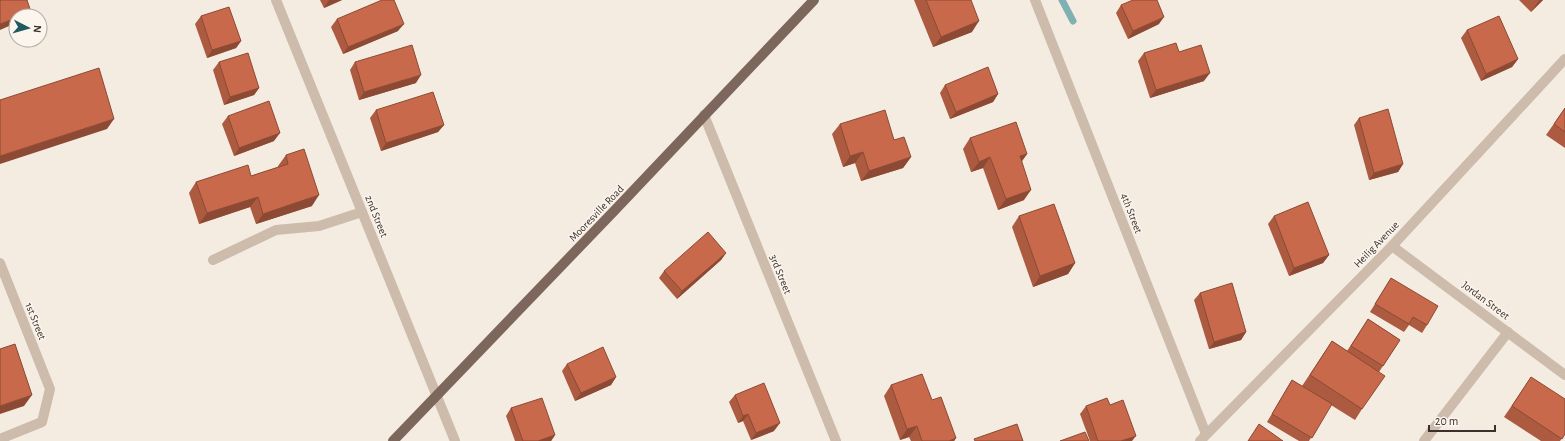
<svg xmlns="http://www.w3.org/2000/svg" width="1565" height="441" viewBox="0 0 1565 441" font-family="'Alegreya Sans',sans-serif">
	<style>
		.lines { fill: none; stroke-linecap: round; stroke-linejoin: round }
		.stream { stroke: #7fb0b2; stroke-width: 7 }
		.minor { stroke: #cdbbac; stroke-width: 10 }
		.major { stroke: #7d675c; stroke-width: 10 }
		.wall { fill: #ac5a40 }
		.shaded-wall { fill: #8c4a34 }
		.building { fill: #c8694b; stroke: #8c4a34 }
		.labels { text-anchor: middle; stroke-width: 3; stroke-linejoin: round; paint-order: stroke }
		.street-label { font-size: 11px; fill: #3b302b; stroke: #fbf5ee }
	</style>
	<rect width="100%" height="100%" fill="#f4ebe1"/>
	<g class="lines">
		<polyline class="stream" points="1062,0 1073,21"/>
		<g class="minor">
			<polyline points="276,0 455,441"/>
			<polyline points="1035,0 1206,434"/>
			<polyline points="704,115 836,441"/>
			<polyline points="1392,246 1565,375"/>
			<polyline points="213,260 276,230 319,226 362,212"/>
			<polyline points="0,263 50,389 42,422 0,439"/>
			<polyline points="1200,441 1392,246 1565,59"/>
			<polyline points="1424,441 1508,332"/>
		</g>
		<polyline class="major" points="393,441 615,210 814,0"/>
	</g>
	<g class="wall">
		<polygon points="320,0 342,0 324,8"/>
		<polygon points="914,0 971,0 972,32 933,47"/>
		<polygon points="1519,0 1543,0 1531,12"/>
		<polygon points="1121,5 1159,24 1128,39 1116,13"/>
		<polygon points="201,16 241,41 236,48 207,58 195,24"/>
		<polygon points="337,19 398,31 343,54 331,27"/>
		<polygon points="1467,30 1518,59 1512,67 1481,81 1461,38"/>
		<polygon points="1179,52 1204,81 1150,98 1138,61 1144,53"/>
		<polygon points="219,62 259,88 254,95 224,105 213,70"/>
		<polygon points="355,62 416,83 359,100 350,70"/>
		<polygon points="945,85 998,94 993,102 950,119 940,93"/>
		<polygon points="1565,108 1565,148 1546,135"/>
		<polygon points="376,110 444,125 438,132 381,151 370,118"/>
		<polygon points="228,116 274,141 234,156 222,124"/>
		<polygon points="1359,118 1403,164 1398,172 1369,180 1354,125"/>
		<polygon points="840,124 894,140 911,157 903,168 861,181 855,163 843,167 832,134"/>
		<polygon points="970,138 1027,154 1021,162 1024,200 998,210 983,168 971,172 963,149"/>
		<polygon points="286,155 312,206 256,224 250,207 199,224 189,193 196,182 251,176 278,167 278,166"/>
		<polygon points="1019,216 1075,263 1068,274 1033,287 1012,227"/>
		<polygon points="1274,216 1329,255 1323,263 1289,276 1268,224"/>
		<polygon points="726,253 721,260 677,299 659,278 664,271"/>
		<polygon points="1391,278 1427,325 1422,333 1409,325 1404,332 1370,312"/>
		<polygon points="1200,293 1246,332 1241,340 1209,349 1194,300"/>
		<polygon points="1368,319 1400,340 1379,372 1362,409 1355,420 1331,405 1309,441 1299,441 1267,422 1287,388 1292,380 1310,391 1302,386 1332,341 1347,351"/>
		<polygon points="567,364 616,377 611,385 575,401 562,371"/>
		<polygon points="1531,377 1565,434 1560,441 1541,441 1504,417"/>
		<polygon points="891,385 932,400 956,438 954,441 911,441 909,437 900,440 884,396"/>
		<polygon points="735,395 774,431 751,440 743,421 738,423 729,402"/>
		<polygon points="1110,405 1132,441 1090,441 1080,414 1086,406"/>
		<polygon points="511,408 555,435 551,441 515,441 506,416"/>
	</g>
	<g class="shaded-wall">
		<polygon points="329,0 342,0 324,8"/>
		<polygon points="1540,0 1543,0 1531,12 1538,2"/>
		<polygon points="31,12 28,16 20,16"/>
		<polygon points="1164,17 1159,24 1128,39 1133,31"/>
		<polygon points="16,18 16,23 0,30 0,24"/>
		<polygon points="979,21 972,32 933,47 941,37"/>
		<polygon points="404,24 398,31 343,54 348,47"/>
		<polygon points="241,41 236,48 207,58 212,50"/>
		<polygon points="1518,59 1512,67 1481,81 1486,74"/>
		<polygon points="1210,73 1204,81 1150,98 1156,90"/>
		<polygon points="421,75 416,83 359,100 364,92"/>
		<polygon points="259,88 254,95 224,105 230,97"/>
		<polygon points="998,94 993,102 950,119 956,112"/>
		<polygon points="114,119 107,129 0,164 0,156"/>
		<polygon points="444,125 438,132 381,151 386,143"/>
		<polygon points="280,133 274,141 234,156 239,148"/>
		<polygon points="863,152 855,163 843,167 850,156"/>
		<polygon points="1027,154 1020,164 1020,156"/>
		<polygon points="911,157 903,168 861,181 869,171"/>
		<polygon points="990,157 983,168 971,172 979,162"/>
		<polygon points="1403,164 1398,172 1369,180 1374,173"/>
		<polygon points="1031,190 1024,200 998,210 1006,199"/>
		<polygon points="319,195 312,206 256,224 263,214"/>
		<polygon points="258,197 250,207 199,224 207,213"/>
		<polygon points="726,253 721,260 677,299 682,291"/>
		<polygon points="1329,255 1323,263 1289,276 1294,268"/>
		<polygon points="1075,263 1068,274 1033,287 1040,276"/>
		<polygon points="1246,332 1241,340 1209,349 1214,342"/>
		<polygon points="616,377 611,385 575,401 581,393"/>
		<polygon points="32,395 24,406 0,414 0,406"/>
		<polygon points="748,414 743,421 738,423 743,416"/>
		<polygon points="780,423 774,431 751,440 756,433"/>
		<polygon points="917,426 909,437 900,440 907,429"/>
		<polygon points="555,435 551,441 538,441"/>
		<polygon points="1136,436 1132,441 1121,441"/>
		<polygon points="956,438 954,441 949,441"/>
	</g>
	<g class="building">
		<polygon points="0,0 27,0 31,12 20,16 16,16 16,18 0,24"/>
		<polygon points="382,0 394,0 404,24 348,47 337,19"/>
		<polygon points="926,0 971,0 979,21 941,37"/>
		<polygon points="1133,0 1157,0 1164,17 1133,31 1121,5"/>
		<polygon points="229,7 241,41 212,50 201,16"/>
		<polygon points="1499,16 1518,59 1486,74 1467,30"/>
		<polygon points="1176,43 1179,52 1201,45 1210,73 1156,90 1144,53"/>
		<polygon points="412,45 421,75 364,92 355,62"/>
		<polygon points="248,53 259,88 230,97 219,62"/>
		<polygon points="988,67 998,94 956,112 945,85"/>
		<polygon points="99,68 114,119 0,156 0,100"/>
		<polygon points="433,92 444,125 386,143 376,110"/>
		<polygon points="269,101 280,133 239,148 228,116"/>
		<polygon points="1565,108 1565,132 1554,124"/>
		<polygon points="1388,109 1403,164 1374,173 1359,118"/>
		<polygon points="885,110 894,140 904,137 911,157 869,171 863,152 850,156 840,124"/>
		<polygon points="1016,122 1027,154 1020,156 1031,190 1006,199 990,157 979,162 970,138"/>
		<polygon points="304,149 319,195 263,214 258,197 207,213 196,182 248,165 251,176 288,164 286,155"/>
		<polygon points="1308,202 1329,255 1294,268 1274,216"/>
		<polygon points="1054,204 1075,263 1040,276 1019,216"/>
		<polygon points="708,232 726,253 682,291 664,271"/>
		<polygon points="1391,278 1438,306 1427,325 1413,317 1409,324 1375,304"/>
		<polygon points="1232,283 1246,332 1214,342 1200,293"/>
		<polygon points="1368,319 1400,340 1383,366 1351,346"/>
		<polygon points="1332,341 1385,376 1362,409 1310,375"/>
		<polygon points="15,344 32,395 0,406 0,349"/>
		<polygon points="603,347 616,377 581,393 567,364"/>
		<polygon points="922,374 932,400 941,397 956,438 949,441 922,441 917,426 907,429 891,385"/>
		<polygon points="1531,377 1565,399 1565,434 1562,439 1512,406"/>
		<polygon points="1292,380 1332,404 1312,438 1272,414"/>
		<polygon points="764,383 780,423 756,433 748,414 743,416 735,395"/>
		<polygon points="542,398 555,435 538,441 523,441 511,408"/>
		<polygon points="1107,398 1110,405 1123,400 1136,436 1121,441 1098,441 1086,406"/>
		<polygon points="1017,424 1023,441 975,441 974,439"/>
		<polygon points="1259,424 1283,441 1248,441"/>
		<polygon points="1085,432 1089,441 1060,441"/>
	</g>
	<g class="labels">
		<g class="street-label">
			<text transform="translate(596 213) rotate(-46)" y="4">Mooresville Road</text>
			<text transform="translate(1132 213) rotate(69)" y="4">4th Street</text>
			<text transform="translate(377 216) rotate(68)" y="4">2nd Street</text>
			<text transform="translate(1376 244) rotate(-46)" y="4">Heilig Avenue</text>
			<text transform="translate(781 274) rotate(68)" y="4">3rd Street</text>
			<text transform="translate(1486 300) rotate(37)" y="4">Jordan Street</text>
			<text transform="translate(36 321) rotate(68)" y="4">1st Street</text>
		</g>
	</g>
	<g transform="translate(28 28) rotate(96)"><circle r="19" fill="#fbf5ee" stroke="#aea6a0"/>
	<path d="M0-3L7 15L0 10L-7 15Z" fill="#1f5a5e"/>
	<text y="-6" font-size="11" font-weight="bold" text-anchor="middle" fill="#3b302b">N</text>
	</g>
	<path d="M1429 425v6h66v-6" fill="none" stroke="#3b302b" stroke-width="2"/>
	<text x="1435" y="425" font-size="12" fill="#3b302b" stroke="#fbf5ee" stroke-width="3" paint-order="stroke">20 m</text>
</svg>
